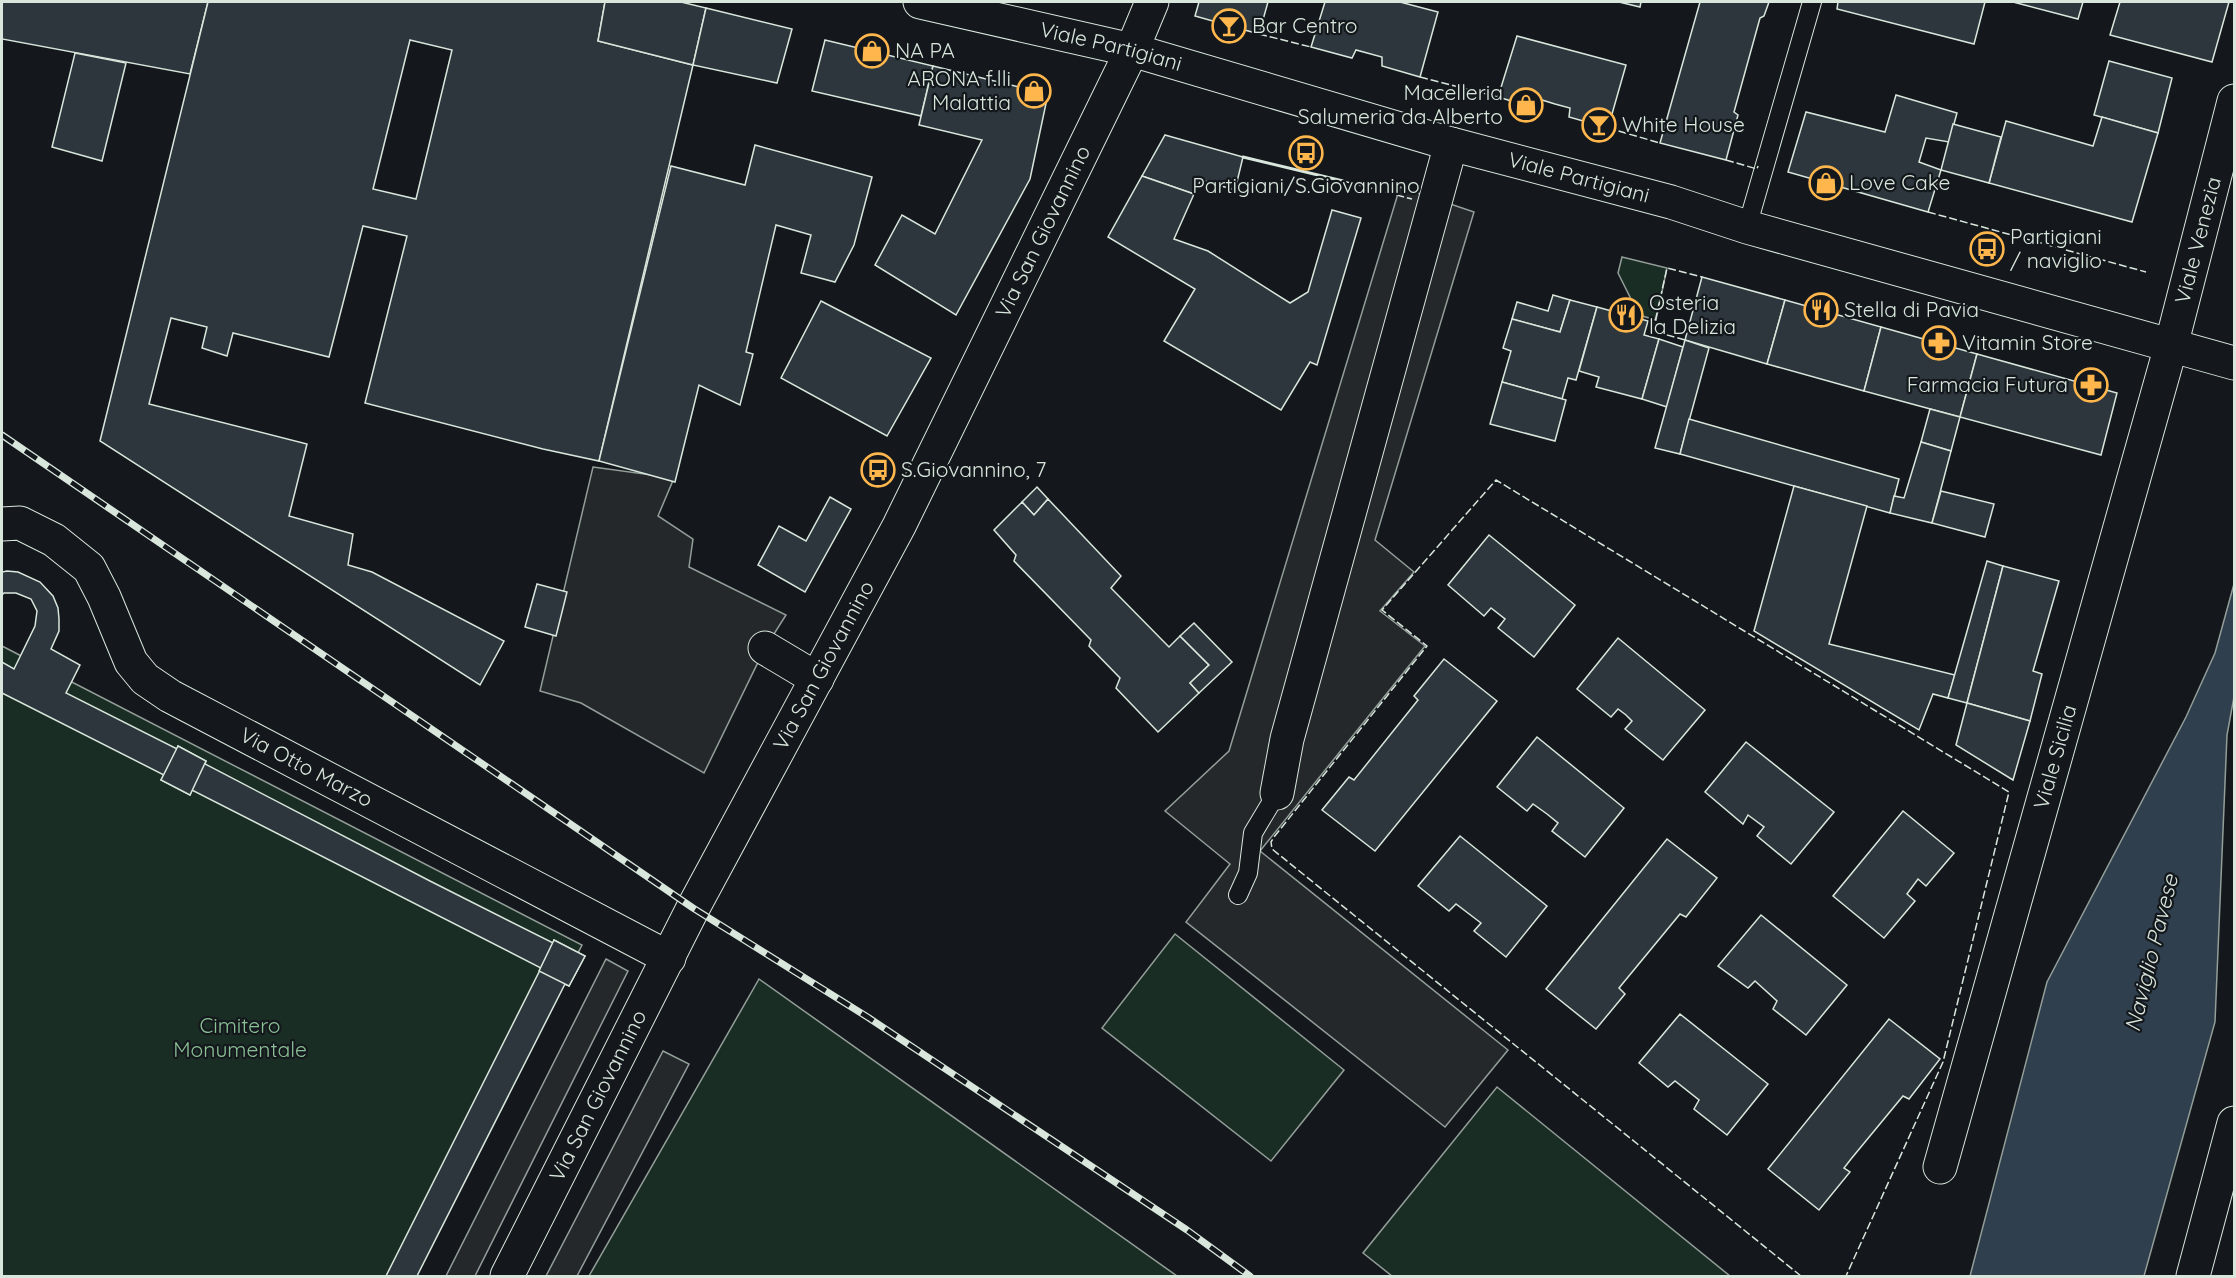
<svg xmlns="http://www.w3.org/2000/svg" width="2236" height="1278" viewBox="0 0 2236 1278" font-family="Quicksand,sans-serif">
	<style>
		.green { fill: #1a2d24; stroke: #939e99; stroke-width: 1.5 }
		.parking { fill: #24282b; stroke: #939e99; stroke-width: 1.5 }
		.water { fill: #2f3f4d; stroke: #939e99; stroke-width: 1.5 }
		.building { fill: #2c363c; stroke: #d8e6dc; stroke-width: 1.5; fill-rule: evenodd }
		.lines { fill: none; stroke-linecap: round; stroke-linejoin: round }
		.service-casing { stroke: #d8e6dc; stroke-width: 20 }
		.minor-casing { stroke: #d8e6dc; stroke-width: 35 }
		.tertiary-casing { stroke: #d8e6dc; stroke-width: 35 }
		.secondary-casing { stroke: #d8e6dc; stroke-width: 35 }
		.service { stroke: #14181c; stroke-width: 18 }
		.minor { stroke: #14181c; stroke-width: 33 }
		.tertiary { stroke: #14181c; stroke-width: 33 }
		.secondary { stroke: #14181c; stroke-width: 33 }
		.rail-casing { stroke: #d8e6dc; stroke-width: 7 }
		.rail { stroke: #14181c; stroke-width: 4.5; stroke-dasharray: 14; stroke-linecap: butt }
		.fence { stroke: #d8e6dc; stroke-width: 1.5; stroke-dasharray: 8 3; stroke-linecap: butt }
		.wall { stroke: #d8e6dc; stroke-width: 3 }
		.labels { text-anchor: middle; stroke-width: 4.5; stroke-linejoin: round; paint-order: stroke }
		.poi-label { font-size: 21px; fill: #d8e6dc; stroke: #14181c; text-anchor: start }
		.street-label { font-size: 21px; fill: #d8e6dc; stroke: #14181c }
		.park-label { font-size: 21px; fill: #8ac095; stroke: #14181c }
		.water-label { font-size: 22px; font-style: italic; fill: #d8e6dc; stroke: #14181c }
	</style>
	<rect width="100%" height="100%" fill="#14181c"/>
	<g class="green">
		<polygon points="1622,257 1667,268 1656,320 1639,315 1618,273"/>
		<polygon points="2,646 582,945 413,1276 2,1276"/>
		<polygon points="1175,934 1344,1070 1271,1161 1102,1028"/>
		<polygon points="759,979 1177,1276 589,1276"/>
		<polygon points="1497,1087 1730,1276 1392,1276 1363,1253"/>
	</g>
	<g class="parking">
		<polygon points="1400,187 1474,212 1375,540 1414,572 1380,611 1425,646 1260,851 1508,1050 1445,1127 1186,922 1230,864 1165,811 1229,751"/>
		<polygon points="593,467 674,478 658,516 693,539 689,567 786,615 765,648 704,773 581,703 540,691"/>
		<polygon points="606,959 628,971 475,1276 446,1276"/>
		<polygon points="663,1051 689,1064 577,1276 546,1276"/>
	</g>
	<polygon class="water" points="2234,584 2234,697 2227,735 2215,1022 2144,1276 1970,1276 2047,982 2186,717 2215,653"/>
	<g class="building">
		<polygon points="2,2 208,2 190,74 2,39"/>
		<path d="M208 2H605L598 41 693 65 599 461 543 449 365 403 407 236 363 226 329 357 233 333 227 356 202 348 207 327 171 318 149 404 307 444 289 516 353 534 348 565 372 572 504 641 480 685 100 441ZM410 40 452 50 416 199 373 189Z"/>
		<polygon points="605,2 681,2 706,8 693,65 598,41"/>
		<polygon points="1199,2 1268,2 1259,34 1195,16"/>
		<polygon points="1325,2 1400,2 1438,12 1420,77 1382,66 1382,57 1356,50 1352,58 1311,47"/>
		<polygon points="1619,2 1641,2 1640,7"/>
		<polygon points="1700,2 1769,2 1764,16 1760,18 1734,112 1738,115 1726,160 1660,143"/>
		<polygon points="1838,2 1985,2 1974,44 1837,9"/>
		<polygon points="2013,2 2083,2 2078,19"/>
		<polygon points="2120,2 2229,2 2212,62 2110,35"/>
		<polygon points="706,8 792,29 777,83 693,65"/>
		<polygon points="1517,36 1626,65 1608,128 1569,117 1570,108 1555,104 1542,100 1538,109 1498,97"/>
		<polygon points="825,40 933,66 921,116 812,91"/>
		<polygon points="75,53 126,63 102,161 52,147"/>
		<polygon points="2109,61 2172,78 2158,133 2094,115"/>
		<polygon points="933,66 1048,94 1030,179 956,315 875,265 902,215 935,234 982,140 919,125"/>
		<polygon points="1896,95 1957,113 1949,142 1926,138 1919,162 1941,170 1928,212 1788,172 1806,112 1885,132"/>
		<polygon points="2102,117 2158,133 2132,222 1989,183 2006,121 2093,146"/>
		<polygon points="1953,124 2001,137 1989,183 1941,170"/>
		<polygon points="1165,135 1243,157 1235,190 1201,180 1194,194 1142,176"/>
		<polygon points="755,145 872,177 854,245 835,282 801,273 811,235 776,225 746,352 753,354 740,405 699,385 675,482 599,461 671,166 745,185"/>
		<polygon points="1142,176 1194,194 1174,239 1208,251 1290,303 1308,292 1332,210 1361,218 1317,365 1310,362 1281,410 1164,341 1195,289 1108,237"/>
		<polygon points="1702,277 1785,300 1767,364 1685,340"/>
		<polygon points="1553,295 1570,300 1560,332 1512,319 1517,302 1548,311"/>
		<polygon points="1570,300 1597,307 1576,380 1568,378 1562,399 1502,382 1511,351 1503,348 1512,319 1560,332"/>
		<polygon points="1785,300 1881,327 1864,391 1767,364"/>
		<polygon points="821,301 931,358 887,436 781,378"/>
		<polygon points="1597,307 1648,321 1644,335 1659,339 1642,399 1596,387 1599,377 1579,371"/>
		<polygon points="1881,327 1977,354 1960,417 1864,391"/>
		<polygon points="1659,339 1683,347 1667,407 1642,399"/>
		<polygon points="1685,340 1709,348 1680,454 1655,448"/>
		<polygon points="1977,354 2117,393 2101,455 1960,417"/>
		<polygon points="1502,382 1566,400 1555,441 1490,424"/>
		<polygon points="1930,409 1960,417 1951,451 1921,442"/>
		<polygon points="1689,419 1899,479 1890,513 1680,454"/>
		<polygon points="1921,442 1951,451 1932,523 1890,513 1894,496 1904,498"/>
		<polygon points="1794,486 1867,506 1829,644 1955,675 1948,698 1933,694 1919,730 1754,631"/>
		<polygon points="1037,487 1048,499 1034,515 1022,502"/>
		<polygon points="1941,491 1994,504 1985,537 1932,523"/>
		<polygon points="830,497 851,509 805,592 758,565 779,526 806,541"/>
		<polygon points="1048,499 1121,576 1111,588 1169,647 1180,636 1209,665 1190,683 1199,693 1158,732 1116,688 1120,678 1089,646 1091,640 1014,561 1016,555 994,530 1022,502 1034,515"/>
		<polygon points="1489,535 1575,605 1534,657 1498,628 1505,619 1491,608 1484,616 1448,585"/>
		<polygon points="1987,561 2003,566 1967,703 1948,698"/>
		<polygon points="2003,566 2059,581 2033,671 2042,674 2030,721 1967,703"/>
		<polygon points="7,571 18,572 40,582 53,596 58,608 59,619 59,631 51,649 80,665 66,693 177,749 178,746 206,761 205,764 430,881 553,943 554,940 585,956 569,986 565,984 417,1276 386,1276 541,968 192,790 190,795 161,780 164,775 2,693 2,662 14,669 35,626 37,611 31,599 16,593 4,593 2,595 2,572"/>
		<polygon points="537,584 567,592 556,636 525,627"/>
		<polygon points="1194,623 1232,662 1199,693 1190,683 1209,665 1180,636"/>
		<polygon points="1618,638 1705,710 1663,760 1625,729 1632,721 1626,715 1618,709 1611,717 1577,689"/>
		<polygon points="1444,659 1497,701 1375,851 1322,810 1349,777 1354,780 1418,700 1414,696"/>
		<polygon points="1967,703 2030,721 2013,780 1956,745"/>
		<polygon points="1537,737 1624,808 1585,857 1552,831 1558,823 1547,814 1533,804 1527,811 1497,787"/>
		<polygon points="1746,742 1834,812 1791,864 1757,836 1764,827 1748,815 1743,824 1705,792"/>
		<polygon points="178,746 206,761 190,795 161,780"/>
		<polygon points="1903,811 1954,853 1926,886 1918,879 1907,894 1915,901 1884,938 1833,896"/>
		<polygon points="1460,836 1547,906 1506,957 1474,931 1481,923 1456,904 1449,911 1418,886"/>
		<polygon points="1667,839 1717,878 1686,917 1680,914 1619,988 1625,994 1596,1029 1546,989"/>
		<polygon points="1761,915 1847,985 1806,1035 1773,1009 1777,1001 1755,981 1748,988 1718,966"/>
		<polygon points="554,940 585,956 569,986 539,971"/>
		<polygon points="1680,1014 1768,1084 1727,1135 1694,1109 1699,1100 1675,1081 1668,1087 1639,1063"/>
		<polygon points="1889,1019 1940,1059 1909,1099 1903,1096 1851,1159 1844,1168 1850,1172 1819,1210 1768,1169"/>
	</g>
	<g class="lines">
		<defs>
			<g id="service">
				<polyline points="1747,227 1812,2"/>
				<polyline points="1238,895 1248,873 1253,833 1277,793"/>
			</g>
			<g id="minor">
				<polyline points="1132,50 1152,2"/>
				<path id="s1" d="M2 524 20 523 54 540 89 568 104 597 131 662 145 679 170 696 669 958"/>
				<polyline points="765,648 817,679"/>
				<polyline points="1277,793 1287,739 1451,144"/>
				<path id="s2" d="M1940 1167 2171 346 2234 101"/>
				<polyline points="2193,1276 2234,1123"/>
			</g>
			<g id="tertiary">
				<path id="s3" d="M507 1276 693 908 899 526 1132 50"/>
			</g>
			<g id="secondary">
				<path id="s4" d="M920 2 1132 50 1451 144 1671 202 1747 227 2234 363"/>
			</g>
		</defs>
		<use href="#service" class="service-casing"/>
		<use href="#minor" class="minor-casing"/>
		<use href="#tertiary" class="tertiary-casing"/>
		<use href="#secondary" class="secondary-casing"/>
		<use href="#service" class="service"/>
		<use href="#minor" class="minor"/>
		<use href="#tertiary" class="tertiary"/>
		<use href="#secondary" class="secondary"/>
		<defs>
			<polyline id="rail" points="2,435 693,908 869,1018 1187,1230 1250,1276"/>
		</defs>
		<use href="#rail" class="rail-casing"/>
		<use href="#rail" class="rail"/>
		<g class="fence">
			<polyline points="1259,34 1311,47"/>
			<polyline points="1420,77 1498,97"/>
			<polyline points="1608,128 1660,143"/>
			<polyline points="1726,160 1757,169 1758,166"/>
			<polyline points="1343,181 1412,199"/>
			<polyline points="1928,212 2146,272"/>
			<polyline points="1685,340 1653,331 1667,268 1702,277"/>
			<polyline points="1801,1276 1272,849 1271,842 1274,837 1427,646 1382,610 1496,480 2009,792 1943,1062 1846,1276"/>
		</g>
		<polyline class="wall" points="1243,157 1343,181"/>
	</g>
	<defs>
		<symbol id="bar-ring" viewBox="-11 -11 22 22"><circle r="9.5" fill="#14181c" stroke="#ffb74d" stroke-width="1.5"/><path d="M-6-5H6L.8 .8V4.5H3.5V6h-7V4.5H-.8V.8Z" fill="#ffb74d"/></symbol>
		<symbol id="shop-ring" viewBox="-11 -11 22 22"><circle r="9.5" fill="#14181c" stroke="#ffb74d" stroke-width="1.5"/><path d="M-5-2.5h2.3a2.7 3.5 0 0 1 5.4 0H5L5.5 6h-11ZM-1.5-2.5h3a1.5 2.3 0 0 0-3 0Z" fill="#ffb74d"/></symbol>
		<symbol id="bus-ring" viewBox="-11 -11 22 22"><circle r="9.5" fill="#14181c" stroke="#ffb74d" stroke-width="1.5"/><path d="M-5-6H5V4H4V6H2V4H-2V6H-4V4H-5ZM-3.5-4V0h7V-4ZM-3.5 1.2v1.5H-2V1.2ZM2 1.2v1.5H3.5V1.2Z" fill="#ffb74d"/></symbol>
		<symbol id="restaurant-ring" viewBox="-11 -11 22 22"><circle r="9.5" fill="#14181c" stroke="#ffb74d" stroke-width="1.5"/><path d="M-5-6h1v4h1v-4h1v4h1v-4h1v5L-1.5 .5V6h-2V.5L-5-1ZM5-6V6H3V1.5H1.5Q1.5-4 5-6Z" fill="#ffb74d"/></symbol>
		<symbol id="pharmacy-ring" viewBox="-11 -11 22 22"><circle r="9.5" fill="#14181c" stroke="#ffb74d" stroke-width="1.5"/><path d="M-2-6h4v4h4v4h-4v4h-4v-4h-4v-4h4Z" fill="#ffb74d"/></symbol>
	</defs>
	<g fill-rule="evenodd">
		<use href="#bar-ring" x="1210" y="7" width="38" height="38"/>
		<use href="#shop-ring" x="853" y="32" width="38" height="38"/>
		<use href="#shop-ring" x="1015" y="72" width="38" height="38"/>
		<use href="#shop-ring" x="1507" y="86" width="38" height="38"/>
		<use href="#bar-ring" x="1580" y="106" width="38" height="38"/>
		<use href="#bus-ring" x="1287" y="134" width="38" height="38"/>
		<use href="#shop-ring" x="1807" y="164" width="38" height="38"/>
		<use href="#bus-ring" x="1968" y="230" width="38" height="38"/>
		<use href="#restaurant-ring" x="1802" y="291" width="38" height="38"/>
		<use href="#restaurant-ring" x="1607" y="296" width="38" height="38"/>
		<use href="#pharmacy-ring" x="1920" y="324" width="38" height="38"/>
		<use href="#pharmacy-ring" x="2072" y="366" width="38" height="38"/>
		<use href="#bus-ring" x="859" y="451" width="38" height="38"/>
	</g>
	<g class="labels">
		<g class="poi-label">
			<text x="1252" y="33">Bar Centro</text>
			<text x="895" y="58">NA PA</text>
			<text x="1011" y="86" text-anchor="end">ARONA f.lli<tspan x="1011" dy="24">Malattia</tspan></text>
			<text x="1503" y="100" text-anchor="end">Macelleria<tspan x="1503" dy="24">Salumeria da Alberto</tspan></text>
			<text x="1622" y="132">White House</text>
			<text x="1849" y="190">Love Cake</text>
			<text x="1306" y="193" text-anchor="middle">Partigiani/S.Giovannino</text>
			<text x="2010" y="244">Partigiani<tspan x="2010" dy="24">/ naviglio</tspan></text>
			<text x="1649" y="310">Osteria<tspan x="1649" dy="24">la Delizia</tspan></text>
			<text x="1844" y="317">Stella di Pavia</text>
			<text x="1962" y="350">Vitamin Store</text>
			<text x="2068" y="392" text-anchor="end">Farmacia Futura</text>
			<text x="901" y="477">S.Giovannino, 7</text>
		</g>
		<g class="street-label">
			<text dy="7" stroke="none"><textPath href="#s4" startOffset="196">Viale Partigiani</textPath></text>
			<text dy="7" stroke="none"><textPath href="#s4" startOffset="682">Viale Partigiani</textPath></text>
			<text dy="7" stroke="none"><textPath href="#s3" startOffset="1174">Via San Giovannino</textPath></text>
			<text dy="7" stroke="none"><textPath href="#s2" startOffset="962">Viale Venezia</textPath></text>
			<text dy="7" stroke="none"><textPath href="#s3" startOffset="688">Via San Giovannino</textPath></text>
			<text dy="7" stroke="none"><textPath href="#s2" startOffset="426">Viale Sicilia</textPath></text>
			<text dy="7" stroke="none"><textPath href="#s1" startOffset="410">Via Otto Marzo</textPath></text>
			<text dy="7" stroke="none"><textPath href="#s3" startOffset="202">Via San Giovannino</textPath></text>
		</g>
		<g class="park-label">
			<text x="240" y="1033">Cimitero<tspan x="240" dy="24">Monumentale</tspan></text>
		</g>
		<g class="water-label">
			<text transform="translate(2151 953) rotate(-76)" y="8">Naviglio Pavese</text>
		</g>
	</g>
	<rect width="2236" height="1278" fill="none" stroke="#d8e6dc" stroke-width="6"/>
</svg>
